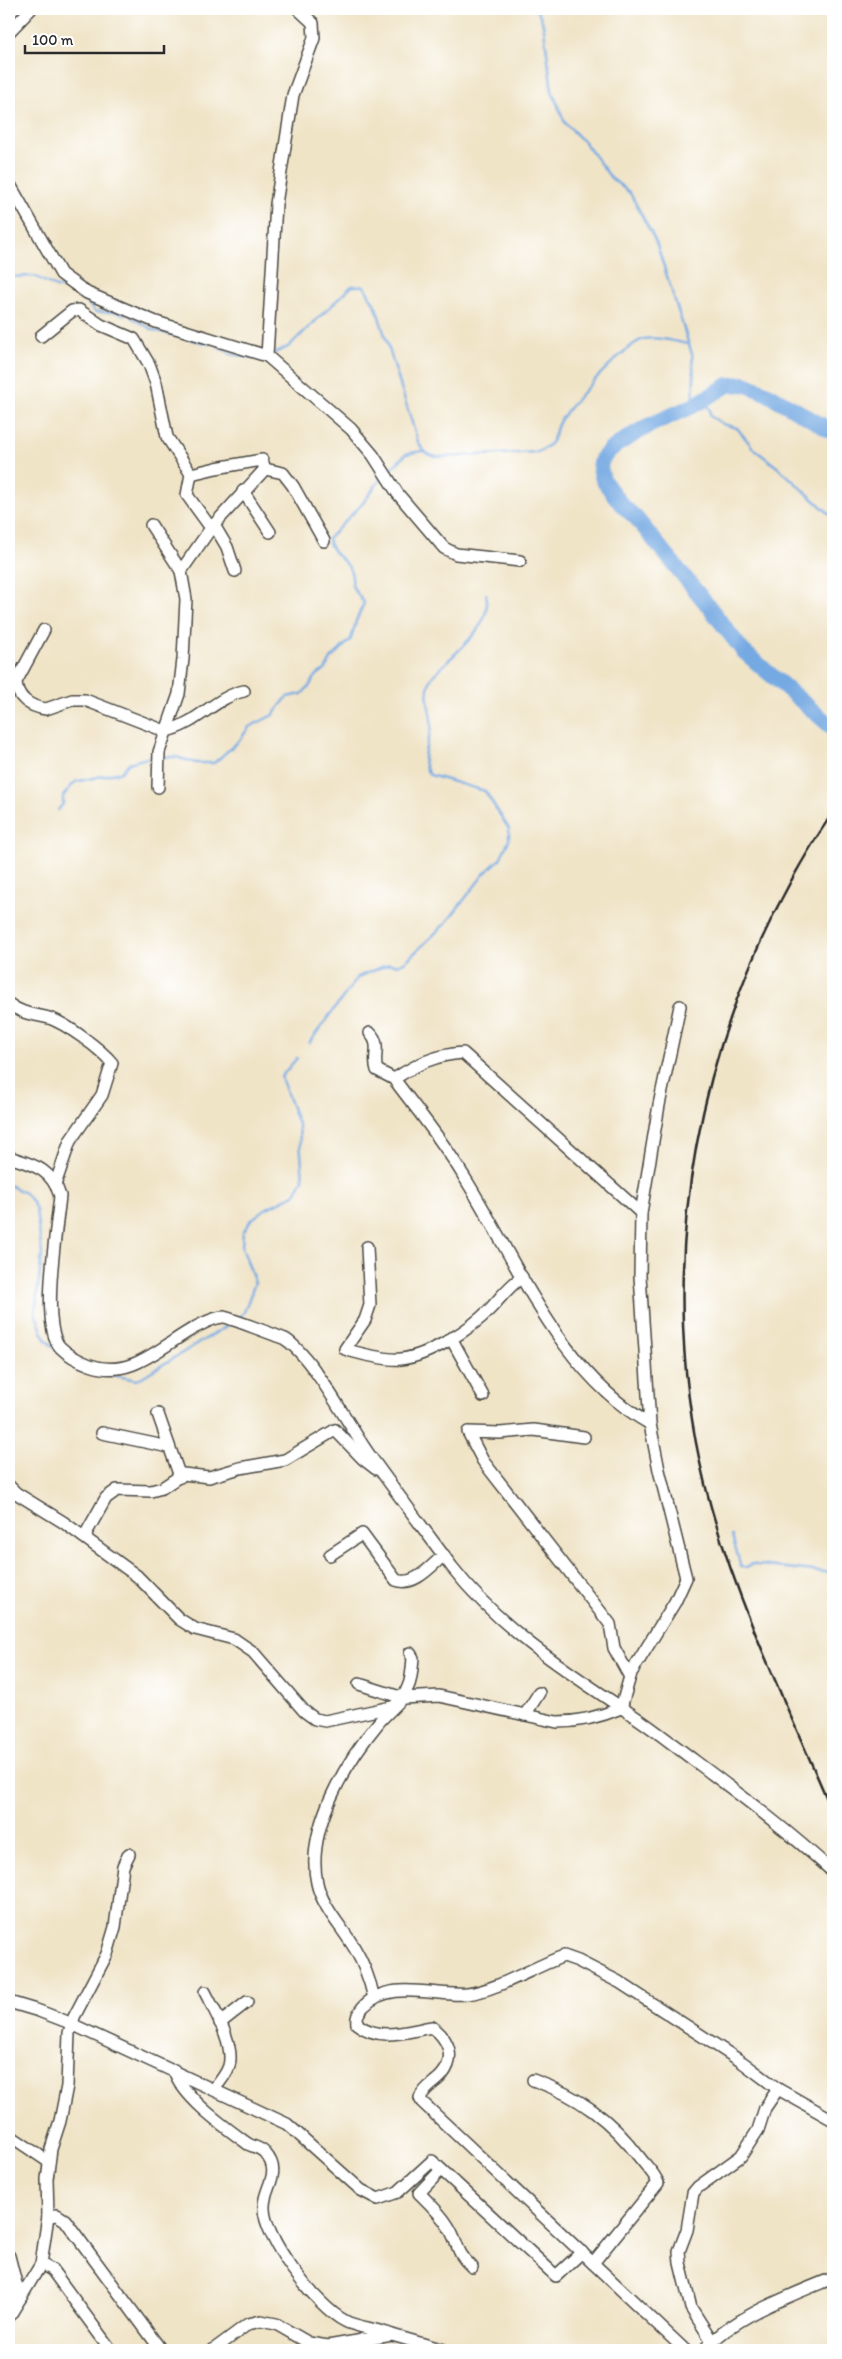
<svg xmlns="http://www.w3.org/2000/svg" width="842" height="2359" viewBox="0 0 842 2359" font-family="Itim,sans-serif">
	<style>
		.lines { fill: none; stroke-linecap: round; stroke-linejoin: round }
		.stream { stroke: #75a9e2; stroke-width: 2.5 }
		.river { stroke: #75a9e2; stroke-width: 16 }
		.minor-casing { stroke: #494742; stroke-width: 14 }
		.minor { stroke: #fff; stroke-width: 11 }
		.rail { stroke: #2b2b2b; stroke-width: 2.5 }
	</style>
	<rect width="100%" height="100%" fill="#fff"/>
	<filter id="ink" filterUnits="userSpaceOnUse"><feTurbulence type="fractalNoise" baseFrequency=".02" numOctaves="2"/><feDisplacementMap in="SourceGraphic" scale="10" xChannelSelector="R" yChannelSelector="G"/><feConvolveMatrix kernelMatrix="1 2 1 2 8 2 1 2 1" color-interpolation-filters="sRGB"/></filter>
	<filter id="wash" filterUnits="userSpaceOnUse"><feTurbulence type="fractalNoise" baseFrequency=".0096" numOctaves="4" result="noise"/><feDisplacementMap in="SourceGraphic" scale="20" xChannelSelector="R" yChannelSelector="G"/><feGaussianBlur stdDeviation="1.12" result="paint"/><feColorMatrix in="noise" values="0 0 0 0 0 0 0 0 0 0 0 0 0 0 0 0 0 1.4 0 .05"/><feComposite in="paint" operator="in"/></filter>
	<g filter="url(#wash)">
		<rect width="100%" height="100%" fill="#f0e4c7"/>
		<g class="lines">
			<g class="stream">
				<polyline points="536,9 541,17 544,29 552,91 565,123 585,143 611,178 630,193 656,242 692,354 694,377 693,406"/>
				<polyline points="9,277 34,276 56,287 72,289"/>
				<polyline points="79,293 95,312 117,312 126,315"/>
				<polyline points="131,317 153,330 210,344"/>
				<polyline points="218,346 231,354 259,359"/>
				<path d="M272 354 288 347 352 286H364L376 307 418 442C424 453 429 457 441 457L538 452C560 441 551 434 561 419 573 402 625 344 644 339 658 336 675 342 689 344"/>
				<polyline points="703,400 710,410 710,416 723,424 737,428 754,449 781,470 833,517"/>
				<polyline points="388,472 406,454 422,451"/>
				<path d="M163 757H176L196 763H214L240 740 249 727 273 715 287 697 302 694 310 685 316 675 325 670 331 659 351 639 356 621 364 603 352 586C355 558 333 562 328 539L363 503 382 477"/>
				<polyline points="58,810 63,804 63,796 75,782 121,772 129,763 154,756"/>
				<path d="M309 1043 358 977 389 964 397 965 406 961 446 923 484 874 500 859 509 840V829L485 791 430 775C417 758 429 745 431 727 433 712 423 699 430 681 432 675 440 669 445 664 463 645 493 624 486 594"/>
				<polyline points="9,1185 25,1193 33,1203 36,1210 42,1254 35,1313 45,1339 65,1358"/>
				<polyline points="239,1318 244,1312 255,1283 242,1247 243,1232 251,1220 265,1209 294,1195 303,1180 299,1127 281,1077 297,1058"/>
				<polyline points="97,1372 137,1380 232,1323"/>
				<polyline points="732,1536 741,1567 747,1568 751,1564 757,1565 833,1573"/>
			</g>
			<polyline class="river" points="833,432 768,394 745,384 728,385 693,406 650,425 626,439 610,450 602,459 600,467 603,480 621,504 636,518 710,608 743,651 833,728"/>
		</g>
	</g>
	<g filter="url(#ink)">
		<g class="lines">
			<defs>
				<g id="minor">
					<polyline points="298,9 313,23 314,38 293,95 276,204 267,356 351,429 373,455 398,494 444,548 456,554 520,561"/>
					<polyline points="9,32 31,9"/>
					<polyline points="9,183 61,274 87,293 156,322 267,356"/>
					<polyline points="41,336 72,311 79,310 101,325 134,339 149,364 156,383 167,437 191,474 187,495 211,528"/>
					<polyline points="265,469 283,473 293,486 324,541"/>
					<polyline points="243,491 270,532"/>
					<polyline points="151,525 181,571"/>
					<polyline points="214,525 227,547 235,571"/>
					<path d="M44 630 16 682C17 698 30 707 46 709L72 700H85L165 731C195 726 215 697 244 691"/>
					<polyline points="158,787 159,752 179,694 183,659 186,599 181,571 211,528 265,469 262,460 216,468 191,474"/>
					<path d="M9 1004C22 1014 33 1014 49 1018 65 1023 101 1049 112 1063L102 1095 70 1141 56 1182"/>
					<path d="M370 1033C382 1045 372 1057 377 1070L394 1079C417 1110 443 1141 463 1175 517 1260 558 1372 650 1424"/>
					<path d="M394 1079C417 1064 435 1055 463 1053L641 1213"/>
					<path d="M9 1157C34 1165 52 1169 60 1196 57 1227 40 1325 60 1347 68 1355 79 1361 90 1365 131 1380 162 1345 196 1327 204 1323 214 1317 224 1317 227 1317 280 1337 285 1339 313 1357 347 1423 368 1453 395 1491 424 1529 452 1567 501 1630 568 1672 634 1716 655 1730 675 1746 695 1761 743 1797 790 1832 833 1872"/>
					<path d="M367 1247 370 1305 365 1320 345 1349C356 1353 390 1361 401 1359 429 1356 471 1329 490 1309 501 1297 509 1286 522 1277"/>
					<polyline points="451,1338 483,1396"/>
					<polyline points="158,1414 180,1477"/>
					<polyline points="102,1433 169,1447"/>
					<polyline points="584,1437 534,1430 500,1433 468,1432 483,1461 610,1624 614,1648 630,1677"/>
					<polyline points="9,1486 16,1493 63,1522 137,1576 179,1619 195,1629 234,1639 253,1652 304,1711 315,1719 325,1721 392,1707"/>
					<polyline points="84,1537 106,1498 117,1490 151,1491 162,1488 183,1474 209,1477 240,1468 285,1460 335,1430 363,1459 376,1469"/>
					<path d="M330 1555 362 1534 396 1580C414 1587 431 1566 444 1555"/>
					<path d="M359 1684 403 1698 439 1696 557 1722C580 1722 600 1717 621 1708L631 1673 675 1602 686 1578 659 1470 650 1424 640 1276 641 1213 659 1105 680 1006"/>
					<polyline points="525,1715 539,1693"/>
					<path d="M205 1992C214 2010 235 2044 229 2066 226 2075 220 2082 214 2089"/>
					<path d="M374 1998C370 1981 364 1964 355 1949 343 1928 322 1907 317 1883 305 1829 346 1762 379 1722 389 1710 403 1701 408 1687 412 1679 412 1667 413 1658L410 1653"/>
					<polyline points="9,2002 39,2011 65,2021 287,2124 361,2190 378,2199 398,2192 432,2161 556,2276 582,2252"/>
					<polyline points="220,2023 247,2002"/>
					<path d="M174 2070C183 2098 225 2127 248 2144 254 2147 261 2148 265 2153 283 2173 264 2187 264 2206 262 2237 317 2307 345 2321 355 2327 378 2329 392 2335"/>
					<path d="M533 2080C579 2096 611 2120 640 2158 646 2166 655 2174 658 2183L593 2263"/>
					<polyline points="9,2135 49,2162"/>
					<path d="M441 2170 419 2193C429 2203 440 2213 448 2226 459 2243 455 2252 472 2267"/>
					<polyline points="48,2216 57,2215 65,2220 161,2350"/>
					<polyline points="9,2256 20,2299"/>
					<polyline points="41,2264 52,2270 111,2350"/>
					<polyline points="9,2317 41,2264 48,2216 47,2179 51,2149 60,2121 67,2086 69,2033 74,2017 107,1954 115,1927 123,1866 129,1854"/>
					<polyline points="363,2339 372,2350"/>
					<polyline points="712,2341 691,2308 680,2263 679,2251 687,2230 693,2193 698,2187 741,2156 758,2130 765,2108 778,2089"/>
					<polyline points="213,2350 248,2324 261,2321 276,2324 309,2343 328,2346 392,2335 444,2350"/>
					<path d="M685 2350 422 2102 420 2098C425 2087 434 2084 442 2075 456 2058 449 2039 432 2027 407 2031 380 2042 357 2024 356 2017 358 2013 363 2007 390 1978 434 1997 467 1994 495 1991 536 1966 564 1956L578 1961 619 1982 742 2062 778 2089 833 2120"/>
					<path d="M704 2350C734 2316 792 2295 833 2278"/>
				</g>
			</defs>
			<use href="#minor" class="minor-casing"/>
			<use href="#minor" class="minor"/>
			<path class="rail" d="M833 812C697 1014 645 1271 711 1507 741 1613 790 1712 833 1813"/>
		</g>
	</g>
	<rect width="842" height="2359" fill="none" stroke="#fff" stroke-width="30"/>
	<path d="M25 45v8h139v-8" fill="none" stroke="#2b2b2b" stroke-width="2.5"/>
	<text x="32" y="45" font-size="15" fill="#2b2b2b" stroke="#ffffff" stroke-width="4" paint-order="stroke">100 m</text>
</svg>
